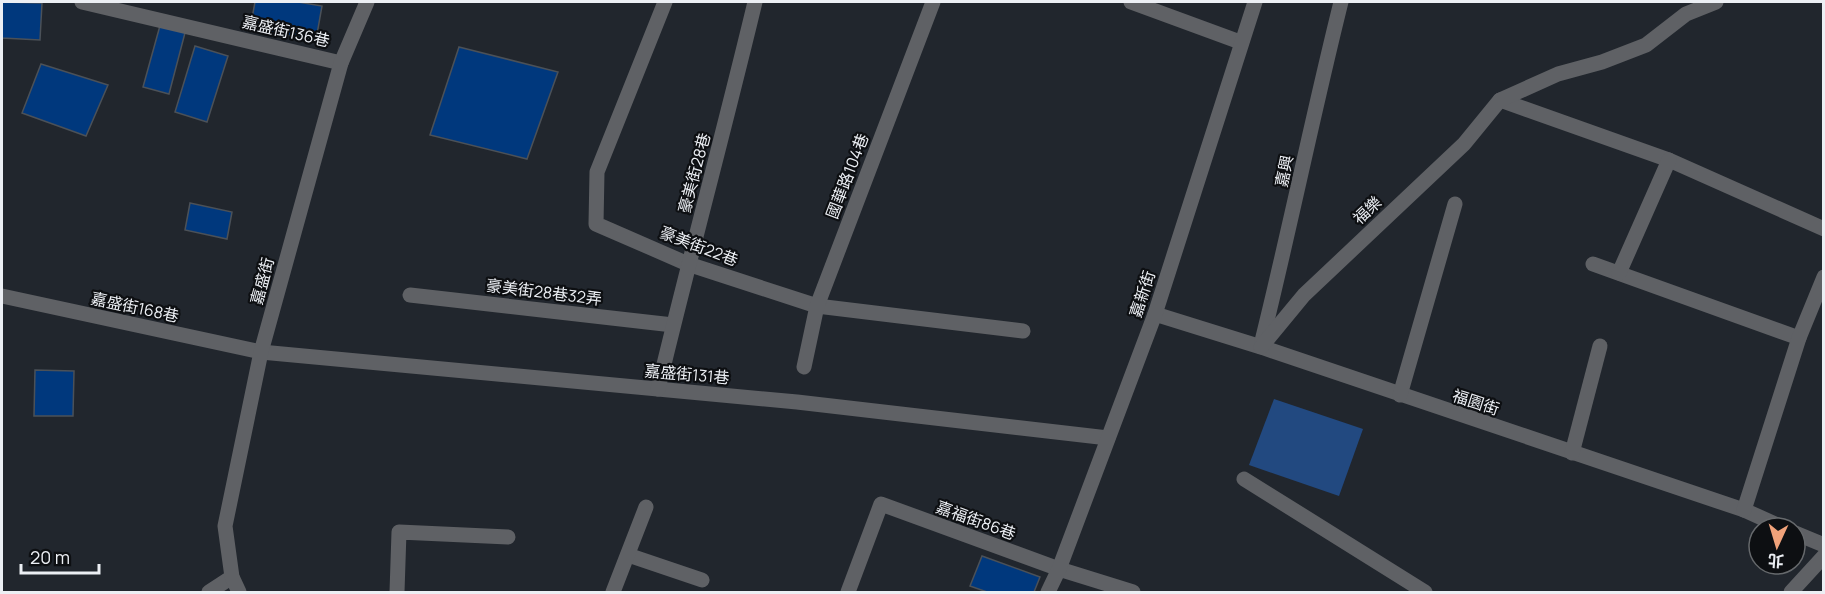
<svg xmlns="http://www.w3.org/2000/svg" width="1825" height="594" viewBox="0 0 1825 594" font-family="Manrope,'Noto Sans TC',sans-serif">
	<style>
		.green { fill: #224980 }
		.building { fill: #00387d; stroke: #4b5158; stroke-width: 1.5 }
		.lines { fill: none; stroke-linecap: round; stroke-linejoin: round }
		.minor { stroke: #5f6165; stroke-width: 15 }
		.labels { text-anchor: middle; stroke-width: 4.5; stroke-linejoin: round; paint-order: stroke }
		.street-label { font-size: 16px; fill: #eceff4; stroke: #0d0f12 }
	</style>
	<rect width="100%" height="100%" fill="#21262d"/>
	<polygon class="green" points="1274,399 1363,429 1339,496 1249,465"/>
	<g class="building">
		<polygon points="2,2 42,3 40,40 2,38"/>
		<polygon points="255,2 298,2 322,6 316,40 250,29"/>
		<polygon points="161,22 186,29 169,94 143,87"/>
		<polygon points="195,46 228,56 207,122 175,112"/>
		<polygon points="459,47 558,72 527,159 430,135"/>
		<polygon points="41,64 108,85 86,136 22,113"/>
		<polygon points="190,203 232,212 227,239 185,230"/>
		<polygon points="35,370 74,371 73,416 34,416"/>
		<polygon points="982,556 1040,577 1034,592 987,592 970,586"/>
	</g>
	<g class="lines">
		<g class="minor">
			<polyline points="82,2 341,63"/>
			<polyline points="665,2 597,172 596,224 688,264 817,306 1023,331"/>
			<polyline points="1131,2 1240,42"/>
			<polyline points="1500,100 1669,160 1824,229"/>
			<polyline points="1593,264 1799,338"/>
			<polyline points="1619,273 1669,160"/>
			<polyline points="410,295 673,325"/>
			<polyline points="2,296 261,352 797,402 1108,438"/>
			<polyline points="1155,314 1261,347 1744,510 1784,528"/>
			<path d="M1262 341C1290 228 1313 114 1341 2"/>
			<polyline points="1261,347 1304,295 1464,144 1500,100 1558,74 1602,62 1646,45 1686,14 1716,2"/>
			<polyline points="804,367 817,306 933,2"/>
			<path d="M658 389C689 260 724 131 755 2"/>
			<polyline points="1400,395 1455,204"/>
			<polyline points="1572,453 1600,346"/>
			<polyline points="1244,479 1425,592"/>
			<polyline points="1744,510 1799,338 1824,277"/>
			<polyline points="1795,533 1824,545"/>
			<polyline points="628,555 702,580"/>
			<polyline points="209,592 232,577"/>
			<polyline points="239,592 232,577 225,526 261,352 341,63 367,2"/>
			<polyline points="397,592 399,532 508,537"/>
			<polyline points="613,592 646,507"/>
			<polyline points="848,592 881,504 1059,569 1133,592"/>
			<polyline points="1048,592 1059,569 1155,314 1255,2"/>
			<polyline points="1791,592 1824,556"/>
		</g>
	</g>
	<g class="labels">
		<g class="street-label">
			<text transform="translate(286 31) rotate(13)" y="6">嘉盛街136巷</text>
			<text transform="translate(1284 171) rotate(-78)" y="6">嘉興</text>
			<text transform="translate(694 173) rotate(-75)" y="6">豪美街28巷</text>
			<text transform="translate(847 176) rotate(-69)" y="6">國華路104巷</text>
			<text transform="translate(1367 210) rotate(-43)" y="6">福樂</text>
			<text transform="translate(699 246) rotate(21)" y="6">豪美街22巷</text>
			<text transform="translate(262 281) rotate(-75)" y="6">嘉盛街</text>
			<text transform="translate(544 292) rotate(7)" y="6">豪美街28巷32弄</text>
			<text transform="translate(1142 294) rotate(-72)" y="6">嘉新街</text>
			<text transform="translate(135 307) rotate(12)" y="6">嘉盛街168巷</text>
			<text transform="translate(687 374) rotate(5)" y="6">嘉盛街131巷</text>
			<text transform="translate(1476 402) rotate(18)" y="6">福園街</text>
			<text transform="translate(976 520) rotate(20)" y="6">嘉福街86巷</text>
		</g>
	</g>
	<rect width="1825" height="594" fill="none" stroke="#eceff4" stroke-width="6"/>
	<g transform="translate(1777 546) rotate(184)"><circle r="28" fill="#0d0f12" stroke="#66696c" stroke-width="1.5"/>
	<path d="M0-4.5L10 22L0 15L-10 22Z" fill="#f0a27a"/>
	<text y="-9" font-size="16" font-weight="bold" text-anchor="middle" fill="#eceff4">北</text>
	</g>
	<path d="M21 564v9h78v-9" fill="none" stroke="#eceff4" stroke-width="3"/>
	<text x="30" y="564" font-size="18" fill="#eceff4" stroke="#0d0f12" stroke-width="4.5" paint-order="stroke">20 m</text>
</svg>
